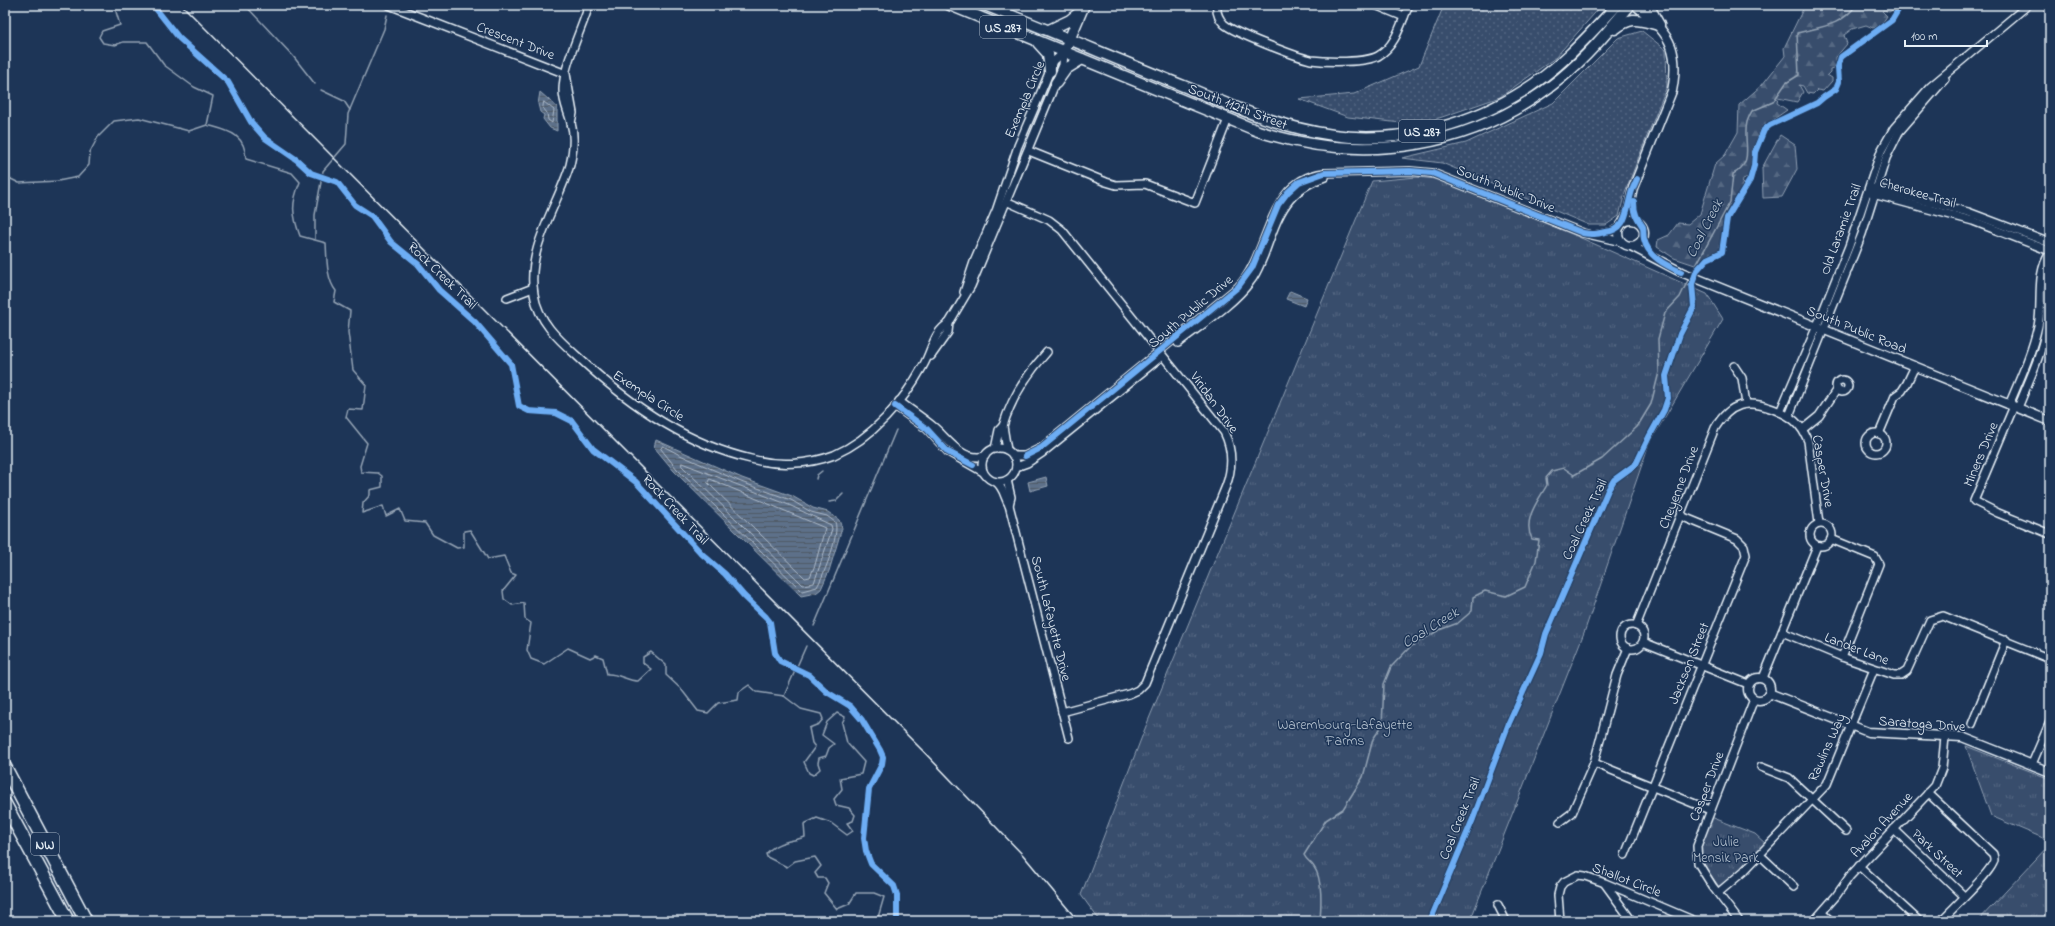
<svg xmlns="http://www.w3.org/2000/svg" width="2055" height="926" viewBox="0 0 2055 926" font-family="'Indie Flower',sans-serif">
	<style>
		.grass { fill: url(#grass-dots); stroke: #909fb2 }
		.forest { fill: url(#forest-firs); stroke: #909fb2 }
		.park { fill: url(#park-tufts); stroke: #909fb2 }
		.water { fill: url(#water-rules); stroke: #95a4b5 }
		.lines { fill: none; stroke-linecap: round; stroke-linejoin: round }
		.shore { stroke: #b0bdcc; stroke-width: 1 }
		.stream { stroke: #95a4b5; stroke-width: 1.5 }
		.minor-casing { stroke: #e8f1f8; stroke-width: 10 }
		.tertiary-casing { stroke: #e8f1f8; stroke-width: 11 }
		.primary-casing { stroke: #e8f1f8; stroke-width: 13 }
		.motorway-casing { stroke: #e8f1f8; stroke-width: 15 }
		.minor { stroke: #1d3557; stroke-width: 7 }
		.tertiary { stroke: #1d3557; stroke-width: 8 }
		.primary { stroke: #1d3557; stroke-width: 10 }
		.motorway { stroke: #1d3557; stroke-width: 12 }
		.rail { stroke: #e8f1f8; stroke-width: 1.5 }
		.cycleway-casing { stroke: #1d3557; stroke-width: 8 }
		.cycleway { stroke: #6dadf4; stroke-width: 6 }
		.labels { text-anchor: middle; stroke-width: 3; stroke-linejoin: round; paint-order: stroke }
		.shield { fill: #1d3557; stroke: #abb9c8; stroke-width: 1 }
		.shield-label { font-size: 13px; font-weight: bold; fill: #e8f1f8 }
		.street-label { font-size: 14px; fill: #e8f1f8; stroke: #1d3557 }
		.park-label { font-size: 14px; fill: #b3c0ce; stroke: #1d3557 }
		.water-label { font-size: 15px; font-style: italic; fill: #b7c4d1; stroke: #1d3557 }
	</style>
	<defs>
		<pattern id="grass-dots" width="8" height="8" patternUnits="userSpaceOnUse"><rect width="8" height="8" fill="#374d6c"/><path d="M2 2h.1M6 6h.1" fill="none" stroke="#546782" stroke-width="1.8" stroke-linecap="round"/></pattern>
		<pattern id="forest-firs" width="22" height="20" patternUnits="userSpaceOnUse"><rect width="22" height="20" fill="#374d6c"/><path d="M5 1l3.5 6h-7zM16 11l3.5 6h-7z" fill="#546782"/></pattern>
		<pattern id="park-tufts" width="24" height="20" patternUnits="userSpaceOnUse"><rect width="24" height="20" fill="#374d6c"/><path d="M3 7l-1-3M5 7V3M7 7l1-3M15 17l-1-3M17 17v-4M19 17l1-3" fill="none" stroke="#546782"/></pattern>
		<pattern id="water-rules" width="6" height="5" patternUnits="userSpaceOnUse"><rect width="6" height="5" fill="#5d7089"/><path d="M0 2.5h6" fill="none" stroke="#505a66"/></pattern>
	</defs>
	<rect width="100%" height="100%" fill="#1d3557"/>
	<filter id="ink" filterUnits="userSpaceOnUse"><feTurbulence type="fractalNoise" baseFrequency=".025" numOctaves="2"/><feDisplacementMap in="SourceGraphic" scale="8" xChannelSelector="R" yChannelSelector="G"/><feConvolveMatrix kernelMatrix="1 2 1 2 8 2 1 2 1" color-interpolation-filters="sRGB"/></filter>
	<g filter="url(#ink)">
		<g class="grass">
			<polygon points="1444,5 1602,5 1555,58 1500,97 1419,125 1348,117 1299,99 1354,94 1419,66"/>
			<polygon points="1642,31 1666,50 1667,86 1625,192 1619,216 1606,225 1589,225 1442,163 1402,158 1466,143 1553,103 1618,38"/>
		</g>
		<g class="forest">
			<path d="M1805 5H1896V8L1889 12 1884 10 1882 11 1887 16 1881 25 1873 28 1866 25 1852 29 1844 35 1847 44 1836 57V67L1830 69V72L1827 75 1832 78V81L1823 91 1817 90 1813 94 1807 93 1803 86 1799 85 1803 92 1797 102 1778 98 1777 103 1787 110 1761 128 1752 151 1750 176 1743 179C1743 194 1729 204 1725 219 1722 230 1722 241 1720 251L1695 265 1674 258 1657 247 1658 240 1669 235 1678 223 1688 224 1700 214 1715 164 1725 155 1738 132 1739 105 1762 85 1785 56 1784 48Z"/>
			<polygon points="1780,135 1795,145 1797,169 1782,197 1763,198 1762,168"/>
		</g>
		<g class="park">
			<polygon points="1417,177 1436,179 1572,234 1707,294 1723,319 1649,444 1585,630 1470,921 1100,921 1081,895 1146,726 1372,181"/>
			<polygon points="1966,746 2050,779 2050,841 1991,816"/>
			<path d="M1711 817 1755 834 1767 845 1720 888C1696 855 1697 855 1711 817Z"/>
			<polygon points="2050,844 2050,921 1978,921"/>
		</g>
		<g class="water">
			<polygon points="540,92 557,107 557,131 550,128 543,119 544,115 540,112 538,104"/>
			<polygon points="1290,291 1307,298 1304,306 1286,299"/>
			<polygon points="656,440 742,478 792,496 813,508 828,512 839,520 842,528 829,571 821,589 816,593 801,596 674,471 654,447"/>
			<polygon points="1046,477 1048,486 1030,491 1028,482"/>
		</g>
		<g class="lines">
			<g class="shore">
				<polygon points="544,102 554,110 552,123 548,120 547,113 543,108"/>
				<path d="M663 446 680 455 741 482 791 500 811 512 827 516 835 522C840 535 824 574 817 587L802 591 677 469 661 449Z"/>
				<polygon points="682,463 789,505 831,525 832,529 814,583 803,585 682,466"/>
				<polygon points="710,479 825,528 815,565 810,577 805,578 708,483"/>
			</g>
			<g class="stream">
				<path d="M103 5 104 7 114 5 120 25 102 31 99 37 103 43 115 45 123 42H147L164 65 194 87 213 96 207 125C228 131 245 133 246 159L292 173 300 182C291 204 292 214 300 236L326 243C327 257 326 279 336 291L334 302 350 311 348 332 353 370 366 385 363 410 348 409 346 417 367 443 360 466 361 472 378 473 382 476V487L370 490V495L363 503 362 513 383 506 386 516 400 509 405 521 425 523 433 535 457 548 464 547V531L470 530 488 559 504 556 511 573 516 575 503 591 504 599 512 605 524 603 525 619 531 623 527 650 531 659 544 664 568 648 590 658 596 655 603 658 607 674C618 673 627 681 638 681L651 669 643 663V657L651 652 666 665V675L681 689 698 711 708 713 718 703 738 700 739 692 749 685 757 692 784 696 801 709 821 714 823 719 819 724 809 728 812 743 815 747 804 762 809 773 813 775 820 769 818 763 819 758 826 756 829 748 834 744 822 735 827 722 837 713 845 717 842 723 847 743 864 762 861 774 840 778 842 789 834 799 836 805 849 808 855 815 853 821 847 823 853 831 847 835 831 823 817 818 804 824 805 837C791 842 776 841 766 854L767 857 787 867 795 861 815 857 821 866 815 873 818 878H825L828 883 824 893 837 909 849 904 856 893H874L884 897 877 921"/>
				<polyline points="245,5 293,56 315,84"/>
				<polyline points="321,90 344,101 350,110"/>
				<polyline points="5,176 19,183 58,181 78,177 89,165 90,152 98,137 114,121 139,118 189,131 207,125"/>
				<polyline points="315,239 315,215 323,171 346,144 348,114 384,29 387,15"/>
				<path d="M1692 273 1730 202 1733 174C1756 162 1742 142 1747 122 1748 119 1750 114 1752 111L1773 102 1786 83 1799 75 1797 33C1819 27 1842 26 1856 5"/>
				<polyline points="816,479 817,475 822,471"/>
				<polyline points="829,502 836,501 843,494"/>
				<polyline points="814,626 896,430"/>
				<polyline points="784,696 806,646"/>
				<path d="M1320 921C1321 907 1323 879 1314 867 1311 862 1307 861 1304 855L1326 820 1343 809 1363 777 1373 739 1382 726 1384 684 1391 667 1410 647 1439 630 1458 623 1472 611 1473 597 1485 591 1506 596 1525 587 1536 561 1539 540 1532 539C1522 520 1538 501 1547 485L1546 478 1552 471 1564 468 1574 475 1602 459 1637 427 1651 404 1659 372 1658 339 1665 313 1680 297 1689 278"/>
			</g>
			<defs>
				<g id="minor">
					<polyline points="389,5 566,74"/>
					<path d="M589 5C582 29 563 66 563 90 563 103 568 111 571 123 575 136 573 152 570 165 557 207 526 249 534 294 538 321 558 339 577 356 625 401 686 444 751 459 777 466 808 465 834 455 873 438 903 402 923 366 932 351 933 332 949 323"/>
					<path d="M1217 5C1216 12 1219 19 1224 24 1234 33 1297 57 1311 60 1327 62 1365 63 1378 56 1396 46 1401 23 1409 5"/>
					<polyline points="1375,5 1404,17"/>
					<polyline points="566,74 573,113 571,123"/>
					<polyline points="1029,151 1106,182 1116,185 1145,184 1195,203 1228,119"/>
					<polyline points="1871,189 1875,188 1968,212 2050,243"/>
					<polyline points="1870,191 1873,194 1973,221 2050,251"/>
					<path d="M1008 202 1049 220 1062 230 1224 432C1233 450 1233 467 1226 486L1145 683 1138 690 1129 694 1062 712"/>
					<polyline points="1596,235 1611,232 1620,227"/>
					<polyline points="964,292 974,262 996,211 1018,146 1036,104 1054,61 1064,52"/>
					<polyline points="507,298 533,288"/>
					<path d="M1178 343C1201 325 1233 305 1250 282 1257 274 1260 264 1264 255 1278 217 1284 191 1325 177"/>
					<polyline points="931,356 948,332 949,323 971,286 1063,65 1064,52"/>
					<polyline points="1734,366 1742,378 1746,404"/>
					<circle cx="1842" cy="386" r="6"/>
					<path d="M899 401C911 410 923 418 934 427 949 440 962 462 985 456"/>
					<path d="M2009 405C2020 379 2032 353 2038 326 2043 302 2035 274 2050 253"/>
					<polyline points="895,406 927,429 948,452 983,472"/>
					<polyline points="2014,406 1974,501 1998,513 2050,534"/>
					<path d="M2018 408C2028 382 2042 355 2046 327 2048 306 2045 286 2050 266"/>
					<polyline points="1780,412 1817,326 1849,246 1881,151 1894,128 1930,87 2028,5"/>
					<polyline points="1789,416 1862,234 1886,158 1899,132 1945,79"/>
					<path d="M1003 426C1011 399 1029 372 1047 352"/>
					<polyline points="1803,429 1819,416 1837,389"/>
					<circle cx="1876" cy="443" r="10"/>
					<polyline points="1879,434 1895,396 1902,391 1907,383 1915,366"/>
					<circle cx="999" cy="465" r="17"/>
					<polyline points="995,449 999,430 1003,426 1007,450"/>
					<path d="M1013 456H1025L1041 448 1238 287C1271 253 1266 180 1324 173L1410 171 1432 173 1583 233 1622 242"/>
					<polyline points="1016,467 1027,463 1042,453 1162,356"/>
					<polyline points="1007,480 1011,497 1009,505"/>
					<path d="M996 482C1004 488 1004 497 1009 505L1069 738"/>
					<circle cx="1821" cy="535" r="11"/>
					<polyline points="1831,539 1875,557 1879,564 1842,657"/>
					<circle cx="1632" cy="637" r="12"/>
					<path d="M1636 626 1715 428C1730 403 1747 399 1773 409 1791 416 1801 423 1808 441L1819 523"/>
					<polyline points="1782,632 1842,657 1894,675 1901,675 1907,671 1930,620 1943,616 2050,659"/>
					<polyline points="1643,642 1748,684"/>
					<polyline points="1763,678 1817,546"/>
					<polyline points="1972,724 2006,640"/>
					<polyline points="1594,763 1710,810"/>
					<polyline points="2032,764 2050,722"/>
					<polyline points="1761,767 1789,778 1846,831"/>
					<path d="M1928 793 1993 854C1994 857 1995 860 1993 863 1987 877 1953 908 1941 921"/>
					<polyline points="1560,822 1572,813 1594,763 1617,675 1628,648"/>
					<polyline points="1894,829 1964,896"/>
					<polyline points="1625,855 1746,555 1744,546 1737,539 1681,516"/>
					<polyline points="1760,855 1794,887"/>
					<polyline points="1859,866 1919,921"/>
					<polyline points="1605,884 1632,921"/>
					<polyline points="1718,893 1744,871 1827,784 1874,669"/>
					<polyline points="1498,905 1506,921"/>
					<polyline points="1822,913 1831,921"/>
					<polyline points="1560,921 1558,895 1560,887 1564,882 1578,875 1585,876 1605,883 1695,921"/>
					<polyline points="1739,921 1713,887 1698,863 1697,846 1754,699"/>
					<polyline points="1814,921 1836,896 1850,876 1935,786 1942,768 1945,737"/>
				</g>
				<g id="tertiary">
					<circle cx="1631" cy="233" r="13"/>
					<path d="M1623 222 1628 213 1633 188 1672 91C1681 46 1667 32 1635 5"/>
					<polyline points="1631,246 1681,272 2050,421"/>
					<circle cx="1759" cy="689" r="11"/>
					<polyline points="1769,693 1868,732 1962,737 2050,772"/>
				</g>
				<g id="primary">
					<path d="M950 5 1258 131C1364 165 1474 149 1561 78 1587 57 1609 30 1630 5"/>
					<path d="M985 5C1053 32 1119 60 1186 87 1234 107 1282 128 1333 135 1394 144 1463 127 1515 96 1555 73 1586 39 1617 5"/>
					<polyline points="1648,5 1659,25"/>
					<path d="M1615 29C1632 15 1639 20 1659 25"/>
					<polyline points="1049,30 1070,20 1080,12"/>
					<polyline points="1038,43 1048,54 1050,71"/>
					<polyline points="1064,52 1084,5"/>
					<polyline points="1056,83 1066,69 1082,59"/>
				</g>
				<g id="motorway">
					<polyline points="5,767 86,921"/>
					<polyline points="5,804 68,921"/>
				</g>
			</defs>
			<use href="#minor" class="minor-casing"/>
			<use href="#tertiary" class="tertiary-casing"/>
			<use href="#primary" class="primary-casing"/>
			<use href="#motorway" class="motorway-casing"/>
			<use href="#minor" class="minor"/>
			<use href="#tertiary" class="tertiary"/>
			<use href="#primary" class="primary"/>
			<use href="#motorway" class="motorway"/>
			<polyline class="rail" points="182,5 923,751 1023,855 1078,921"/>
			<defs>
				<g id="cycleway">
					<polyline points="153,5 179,38 228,82 251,122 265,138 297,160 311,173 337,182 355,205 372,216 391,242 418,264 439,290 475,322 511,364 519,406 529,411 556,413 572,421 593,449 636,482 702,554 725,574 744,596 766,617 770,622 775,653 780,661 809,675 827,692 850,706 862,720 880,750 883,757 882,764 869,789 864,838 866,851 871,864 894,886 897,895 897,921"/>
					<path d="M1634 202C1634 213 1637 218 1643 227 1644 231 1643 235 1644 239 1648 257 1666 265 1681 272"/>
					<polyline points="895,406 927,429 948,452 973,465"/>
					<path d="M1025 456 1041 448 1238 287 1252 268 1278 205 1288 192 1299 182 1324 173 1410 171 1432 173 1583 233C1592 235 1597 234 1605 232 1627 230 1626 211 1631 194 1632 189 1635 184 1637 179"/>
					<polyline points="1430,921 1473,819 1509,723 1541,653 1546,634 1608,490 1614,480 1636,464 1649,437 1664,410 1668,398 1666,376 1680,334 1694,307 1692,284 1697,270 1707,259 1722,252 1727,218 1750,180 1754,166 1755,152 1764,130 1770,125 1817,103 1824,97 1836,89 1839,82 1838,67 1841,57 1892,20 1901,5"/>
				</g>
			</defs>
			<use href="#cycleway" class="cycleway-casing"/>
			<use href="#cycleway" class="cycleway"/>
		</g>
	</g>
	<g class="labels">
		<g class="shield">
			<rect x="980" y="16" width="46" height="22" rx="3"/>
			<rect x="1399" y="120" width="46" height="22" rx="3"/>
			<rect x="31" y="833" width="28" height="22" rx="3"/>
		</g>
		<g class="shield-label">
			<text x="1003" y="32">US 287</text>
			<text x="1422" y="136">US 287</text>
			<text x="45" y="849">NW</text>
		</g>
		<g class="street-label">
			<text transform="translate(516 40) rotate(21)" y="5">Crescent Drive</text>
			<text transform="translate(1024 99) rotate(-67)" y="5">Exempla Circle</text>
			<text transform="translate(1238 106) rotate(21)" y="5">South 112th Street</text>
			<text transform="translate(1506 188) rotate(22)" y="5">South Public Drive</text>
			<text transform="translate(1918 192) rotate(16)" y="5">Cherokee Trail</text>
			<text transform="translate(1840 229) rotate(-70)" y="5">Old Laramie Trail</text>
			<text transform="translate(443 275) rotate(44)" y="5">Rock Creek Trail</text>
			<text transform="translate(1190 311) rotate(-40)" y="5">South Public Drive</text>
			<text transform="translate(1857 329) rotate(22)" y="5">South Public Road</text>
			<text transform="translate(649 395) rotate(33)" y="5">Exempla Circle</text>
			<text transform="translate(1215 402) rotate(54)" y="5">Viridan Drive</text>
			<text transform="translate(1980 454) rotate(-67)" y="5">Miners Drive</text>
			<text transform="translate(1824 471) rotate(80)" y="5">Casper Drive</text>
			<text transform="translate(1678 487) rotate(-69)" y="5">Cheyenne Drive</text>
			<text transform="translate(676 509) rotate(47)" y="5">Rock Creek Trail</text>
			<text transform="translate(1584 519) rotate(-65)" y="5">Coal Creek Trail</text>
			<text transform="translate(1052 618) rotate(76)" y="5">South Lafayette Drive</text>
			<text transform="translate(1857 648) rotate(21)" y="5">Lander Lane</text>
			<text transform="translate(1688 663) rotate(-68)" y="5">Jackson Street</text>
			<text transform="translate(1922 723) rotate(4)" y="5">Saratoga Drive</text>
			<text transform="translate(1826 747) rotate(-66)" y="5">Rawlins Way</text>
			<text transform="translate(1706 786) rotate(-69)" y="5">Casper Drive</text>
			<text transform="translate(1459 818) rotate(-68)" y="5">Coal Creek Trail</text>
			<text transform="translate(1881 824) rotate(-47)" y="5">Avalon Avenue</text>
			<text transform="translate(1938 853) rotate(43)" y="5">Park Street</text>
			<text transform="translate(1627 879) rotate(21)" y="5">Shallot Circle</text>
		</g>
		<g class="park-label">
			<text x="1345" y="729">Warembourg-Lafayette<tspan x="1345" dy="16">Farms</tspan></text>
			<text x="1726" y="846">Julie<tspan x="1726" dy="16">Mensik Park</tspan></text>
		</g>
		<g class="water-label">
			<text transform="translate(1704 228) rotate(-63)" y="5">Coal Creek</text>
			<text transform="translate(1430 627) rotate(-32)" y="5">Coal Creek</text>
		</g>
	</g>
	<rect width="2055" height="926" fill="none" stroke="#1d3557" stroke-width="20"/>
	<rect x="10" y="10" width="2035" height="906" fill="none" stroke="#e8f1f8" stroke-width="1.5" filter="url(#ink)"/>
	<path d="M1905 40v6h82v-6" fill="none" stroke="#e8f1f8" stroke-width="2"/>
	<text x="1911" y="40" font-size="12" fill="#e8f1f8" stroke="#1d3557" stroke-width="3" paint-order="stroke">100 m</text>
</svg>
